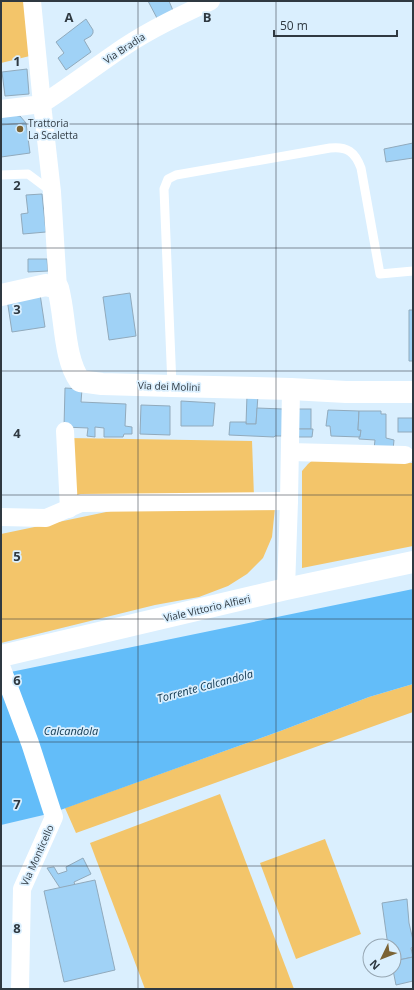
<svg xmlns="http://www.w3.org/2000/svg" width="414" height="990" viewBox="0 0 414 990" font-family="'Open Sans',sans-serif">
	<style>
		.green { fill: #f3c56a }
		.water { fill: #63bdf9 }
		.building { fill: #a0d2f6; stroke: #91aabc }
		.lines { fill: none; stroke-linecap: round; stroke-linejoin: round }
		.service { stroke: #fff; stroke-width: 9 }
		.minor { stroke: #fff; stroke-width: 18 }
		.tertiary { stroke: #fff; stroke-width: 22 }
		.grid { fill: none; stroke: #2f3941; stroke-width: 1; stroke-opacity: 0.55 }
		.poi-dot { fill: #7b6334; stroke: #daeffe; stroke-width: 1.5 }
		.labels { text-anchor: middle; stroke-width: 3.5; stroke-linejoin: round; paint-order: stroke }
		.street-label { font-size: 10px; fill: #2f3941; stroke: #daeffe }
		.poi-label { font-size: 10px; fill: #2f3941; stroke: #daeffe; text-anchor: start }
		.water-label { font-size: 11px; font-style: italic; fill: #0e354d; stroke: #daeffe }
		.grid-label { font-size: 13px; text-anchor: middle; font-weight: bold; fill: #2f3941; stroke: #daeffe; stroke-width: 3.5; stroke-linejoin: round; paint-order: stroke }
	</style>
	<rect width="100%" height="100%" fill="#daeffe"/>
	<g class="green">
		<polygon points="1,1 24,1 34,55 1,63"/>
		<polygon points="68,438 252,441 254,497 77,498"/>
		<polygon points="314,459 413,463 413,546 302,568 302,471 308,464"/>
		<polygon points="130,507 275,508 272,537 263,558 247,574 228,586 199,597 155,605 1,643 1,534"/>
		<polygon points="413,684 413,712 76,833 65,808 283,730 369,697"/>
		<polygon points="220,794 294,989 145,989 90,843"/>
		<polygon points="325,839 361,934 296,959 260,863"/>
	</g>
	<polygon class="water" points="413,589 413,684 369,697 283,730 52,813 1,825 1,674"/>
	<g class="building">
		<polygon points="148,1 169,1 174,13 158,20"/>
		<polygon points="86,19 93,30 93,33 91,36 84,40 91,52 66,70 58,58 64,53 56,42"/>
		<polygon points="27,69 29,94 5,96 2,72"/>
		<polygon points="13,115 20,116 26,123 1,125 1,116"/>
		<polygon points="26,123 30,153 1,157 1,125"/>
		<polygon points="413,143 413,158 386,162 384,149"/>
		<polygon points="42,194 46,232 23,234 21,214 28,213 26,195"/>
		<polygon points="28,259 47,259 48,271 28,272"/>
		<polygon points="413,283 413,361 409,361 409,310 413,310"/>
		<polygon points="130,293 136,336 109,340 103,297"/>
		<polygon points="40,294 45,327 12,332 7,299"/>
		<polygon points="65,388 82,389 81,402 126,404 125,426 132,427 132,434 124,434 123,437 104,437 104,428 95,427 95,437 87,436 88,428 64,427"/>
		<polygon points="247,395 258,395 256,424 246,424"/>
		<polygon points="181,401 215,403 213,426 181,426"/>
		<polygon points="141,405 170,406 170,435 140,434"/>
		<polygon points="257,408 283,409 282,436 275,436 274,437 229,435 230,422 246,422 246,424 256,424"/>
		<rect x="296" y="409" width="15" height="20"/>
		<polygon points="328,410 359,411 358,430 361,430 360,437 331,436 330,426 326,426"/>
		<polygon points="359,411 381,411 381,414 386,414 386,438 394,440 393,450 374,449 375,440 359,439 359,437 360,437 361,430 358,430"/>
		<rect x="398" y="418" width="15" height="14"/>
		<polygon points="293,429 313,429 312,437 293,437"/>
		<polygon points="83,858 91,874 74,882 75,885 60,888 47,868 54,867 58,874 67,871 66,867"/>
		<polygon points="95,880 115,970 64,982 44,891"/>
		<polygon points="407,899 409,923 413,940 413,947 411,948 413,957 394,961 394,946 388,946 382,903"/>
		<polygon points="413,957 413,981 396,985 393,970 394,970 394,961"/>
	</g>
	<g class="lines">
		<g class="service">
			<polyline points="1,175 28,174 52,192"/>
			<path d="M172 386 164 189 168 179 176 175 330 148C347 146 355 152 361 168L380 274 413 271"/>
		</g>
		<g class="minor">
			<polyline points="1,109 42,104 32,1"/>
			<path d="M58 288 52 192 42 104C70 86 96 66 124 47 151 29 181 15 211 1"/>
			<polyline points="65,431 69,509"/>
			<polyline points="290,452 405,455"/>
			<polyline points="1,517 46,518 81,503 289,501"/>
			<polyline points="286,589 289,501 291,389"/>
			<polyline points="1,666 30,743 54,817 22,889 20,989"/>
		</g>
		<g class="tertiary">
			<path d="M1 295 46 285 58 288C66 317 63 357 80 381L102 384 172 386 291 389 346 392H413"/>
			<polyline points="1,656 286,589 413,562"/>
		</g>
	</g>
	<path class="grid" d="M138 1V989M276 1V989M1 124H413M1 248H413M1 371H413M1 495H413M1 619H413M1 742H413M1 866H413"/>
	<circle class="poi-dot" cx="20" cy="129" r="4"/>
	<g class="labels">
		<g class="street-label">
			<text transform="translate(124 48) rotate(-33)" y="4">Via Bradia</text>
			<text transform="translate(169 386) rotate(2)" y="4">Via dei Molini</text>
			<text transform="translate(207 608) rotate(-13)" y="4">Viale Vittorio Alfieri</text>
			<text transform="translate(37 855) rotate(-66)" y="4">Via Monticello</text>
		</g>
		<g class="poi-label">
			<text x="28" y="127">Trattoria<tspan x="28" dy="12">La Scaletta</tspan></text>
		</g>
		<g class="water-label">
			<text transform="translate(205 686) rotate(-15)" y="4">Torrente Calcandola</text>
			<text x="71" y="735">Calcandola</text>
		</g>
	</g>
	<g class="grid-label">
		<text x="69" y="22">A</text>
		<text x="207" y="22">B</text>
		<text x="17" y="66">1</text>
		<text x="17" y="190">2</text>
		<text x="17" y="314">3</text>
		<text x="17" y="438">4</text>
		<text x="17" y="561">5</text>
		<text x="17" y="685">6</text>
		<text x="17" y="809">7</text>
		<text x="17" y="933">8</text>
	</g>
	<rect width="414" height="990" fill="none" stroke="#2f3941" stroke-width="4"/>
	<g transform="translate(382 958) rotate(227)"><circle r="19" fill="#daeffe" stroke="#96a6b2"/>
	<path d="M0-3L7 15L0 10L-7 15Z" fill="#7b6334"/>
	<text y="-6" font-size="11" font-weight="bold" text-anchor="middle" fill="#2f3941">N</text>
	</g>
	<path d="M274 30v6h123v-6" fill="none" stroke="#2f3941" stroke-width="2"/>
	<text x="280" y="30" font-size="12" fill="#2f3941" stroke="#daeffe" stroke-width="3" paint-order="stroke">50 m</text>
</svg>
